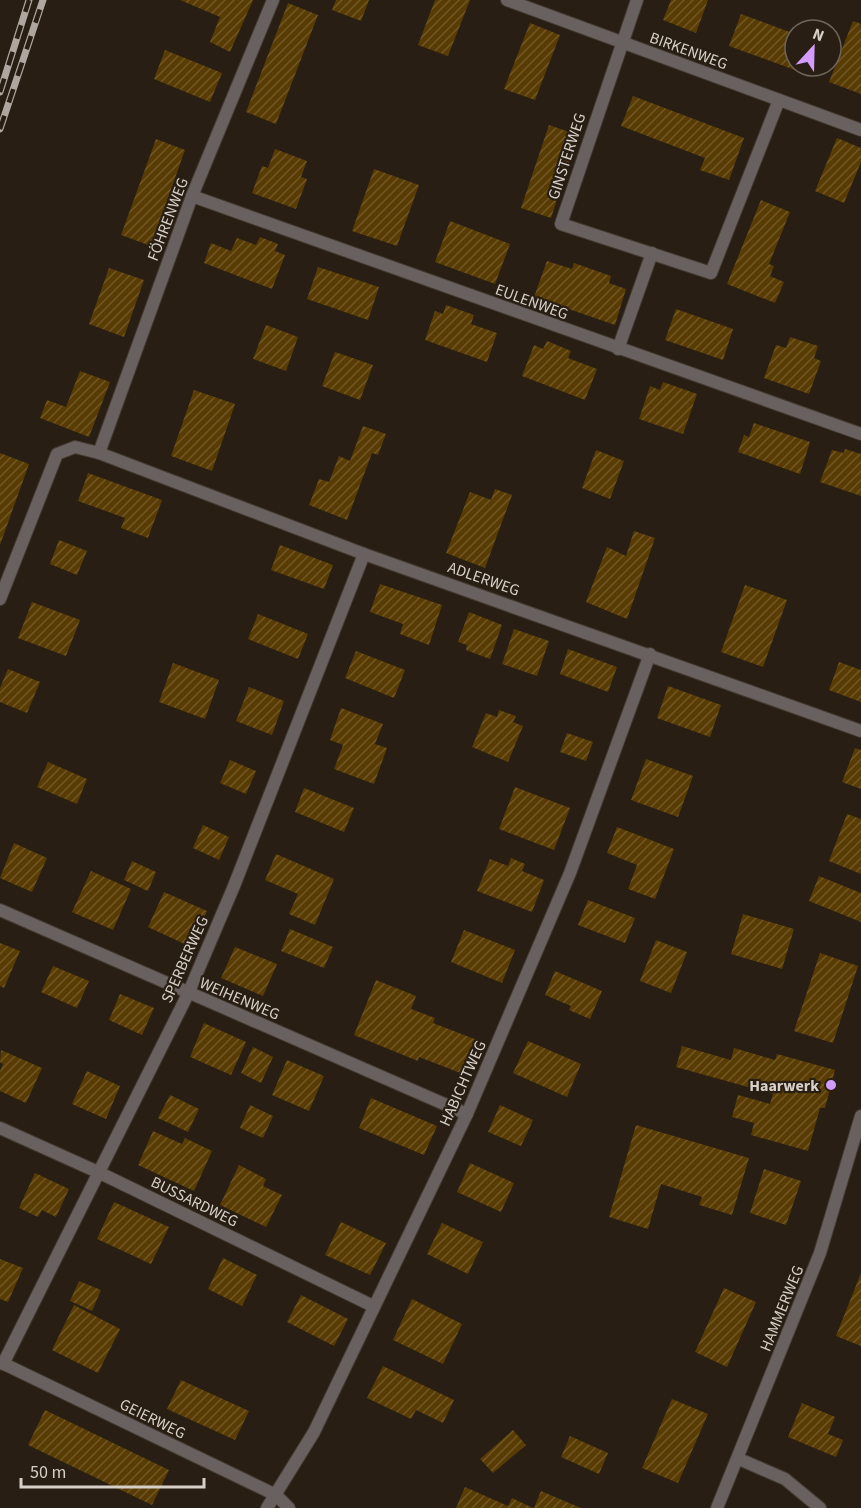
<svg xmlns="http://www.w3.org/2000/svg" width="861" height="1508" viewBox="0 0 861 1508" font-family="'Source Sans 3',sans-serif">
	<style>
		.building { fill: url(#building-hatch) }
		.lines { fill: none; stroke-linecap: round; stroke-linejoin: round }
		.minor-casing { stroke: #443a30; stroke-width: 14 }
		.minor { stroke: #69615f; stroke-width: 12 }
		.rail-casing { stroke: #afa79f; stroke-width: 7 }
		.rail { stroke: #281e13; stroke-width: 4.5; stroke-dasharray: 14; stroke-linecap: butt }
		.poi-dot { fill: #d39cfc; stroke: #281e13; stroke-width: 2 }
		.labels { text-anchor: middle; stroke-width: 4.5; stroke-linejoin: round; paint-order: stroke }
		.street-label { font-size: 16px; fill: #d7d0c9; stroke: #281e13 }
		.poi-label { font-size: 16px; font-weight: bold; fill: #d7d0c9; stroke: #281e13; text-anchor: end }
	</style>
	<defs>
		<pattern id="building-hatch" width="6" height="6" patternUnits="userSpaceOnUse" patternTransform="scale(1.5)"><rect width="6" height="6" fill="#593c03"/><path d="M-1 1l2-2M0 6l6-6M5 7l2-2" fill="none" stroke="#705726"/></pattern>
	</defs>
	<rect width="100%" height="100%" fill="#281e13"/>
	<g class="building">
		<polygon points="180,0 253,0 230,52 210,42 220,17"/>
		<polygon points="336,0 369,0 361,21 332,10"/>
		<polygon points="435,0 470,0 448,56 418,45"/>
		<polygon points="671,0 708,0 696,33 663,20"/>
		<polygon points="288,3 318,15 276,124 246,112"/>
		<polygon points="741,14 795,34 795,66 800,66 798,71 729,46"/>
		<polygon points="853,21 861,24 861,94 829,82"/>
		<polygon points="530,23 560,35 535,100 504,89"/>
		<polygon points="165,50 222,73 210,102 154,79"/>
		<polygon points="633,96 744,138 729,180 700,170 705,158 621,126"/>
		<polygon points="549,125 578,135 551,218 521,208"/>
		<polygon points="837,138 861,148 861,162 844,203 815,191"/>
		<polygon points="156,139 185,150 151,246 121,235"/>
		<polygon points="275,149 307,161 301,177 307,179 296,209 252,193 262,166 268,168"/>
		<polygon points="374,169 419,185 397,246 352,231"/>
		<polygon points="761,200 790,212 769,264 774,266 770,276 784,282 775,303 727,284"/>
		<polygon points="450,221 510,244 495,284 435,262"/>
		<polygon points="260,237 278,244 275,251 285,255 272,289 204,263 211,243 231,251 237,238 256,245"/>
		<polygon points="547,261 572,269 574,263 611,276 609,283 626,289 615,325 534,297"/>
		<polygon points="318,267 379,287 368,320 307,299"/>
		<polygon points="109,268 144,280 124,337 89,324"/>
		<polygon points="446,305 474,315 471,324 497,333 487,362 425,340 435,311 443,314"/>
		<polygon points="676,309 733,329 723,360 665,340"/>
		<polygon points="266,325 298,337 286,371 253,359"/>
		<polygon points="790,337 818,346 814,358 821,361 809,394 764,378 776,345 786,348"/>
		<polygon points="547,341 571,351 568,358 597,369 585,400 522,376 534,345 543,349"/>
		<polygon points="335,352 373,365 360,400 322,386"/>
		<polygon points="80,371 110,382 89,437 40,418 47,400 66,407"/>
		<polygon points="663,382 697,394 683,434 639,419 650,386 660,390"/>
		<polygon points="194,390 235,404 212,471 171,456"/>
		<polygon points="754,423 810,442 800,474 738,452 744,435 749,437"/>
		<polygon points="363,426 386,434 378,455 372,453 347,520 309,505 319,479 329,482 339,456 350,461"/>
		<polygon points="845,449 861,454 861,496 820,482 832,450 844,453"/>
		<polygon points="596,450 624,461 610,499 582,488"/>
		<polygon points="0,453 29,464 0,545"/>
		<polygon points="88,473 162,500 148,538 121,528 125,518 78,501"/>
		<polygon points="495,489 512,495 485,568 446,553 470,492 491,500"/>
		<polygon points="634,531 655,538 627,619 586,602 607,547 626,556"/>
		<polygon points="59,540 87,551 77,575 50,564"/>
		<polygon points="280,545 333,565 324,589 271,570"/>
		<polygon points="380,584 442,605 429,645 400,634 403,624 370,612"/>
		<polygon points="745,585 787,600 763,667 721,652"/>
		<polygon points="32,602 80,620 66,656 18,638"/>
		<polygon points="469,612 502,625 490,659 466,650 467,645 458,642"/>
		<polygon points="258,614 308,634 298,659 248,639"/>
		<polygon points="514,629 549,641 537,676 502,664"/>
		<polygon points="568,649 617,667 608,692 560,674"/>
		<polygon points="356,651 405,670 394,698 345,678"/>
		<polygon points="839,662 861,670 861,702 829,690"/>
		<polygon points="173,663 219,680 205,719 159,702"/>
		<polygon points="8,669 40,682 27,713 0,702 0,688"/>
		<polygon points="668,686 721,705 710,737 657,718"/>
		<polygon points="249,687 284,701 272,735 236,721"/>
		<polygon points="341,708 383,724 375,744 387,748 374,784 334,769 343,745 330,740"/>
		<polygon points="499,710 516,716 513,722 523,726 508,762 472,747 486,713 497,717"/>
		<polygon points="567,733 593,742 586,761 560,752"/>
		<polygon points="855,748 861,750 861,789 842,782"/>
		<polygon points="646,759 693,776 678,817 631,800"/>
		<polygon points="230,760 256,771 246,794 220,783"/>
		<polygon points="48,762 87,779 77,804 37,787"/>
		<polygon points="515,787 570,808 554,850 499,829"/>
		<polygon points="304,788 354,808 344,832 295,812"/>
		<polygon points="847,814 861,819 861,874 829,861"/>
		<polygon points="203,825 229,837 219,860 193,848"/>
		<polygon points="617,827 674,849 655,899 628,889 637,865 607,853"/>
		<polygon points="14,843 47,858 32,892 0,878"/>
		<polygon points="276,854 334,879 315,925 289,914 298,894 265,880"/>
		<polygon points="511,858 525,864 522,871 544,880 532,912 477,891 490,859 508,866"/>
		<polygon points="132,861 156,872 148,891 124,880"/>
		<polygon points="91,871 131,889 113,930 72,912"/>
		<polygon points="819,876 861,893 861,922 809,901"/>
		<polygon points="164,892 207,911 191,947 148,927"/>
		<polygon points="588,900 635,918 625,943 578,925"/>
		<polygon points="743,914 794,929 782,969 731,954"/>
		<polygon points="290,929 333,947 324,968 281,951"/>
		<polygon points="464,930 515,950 502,983 451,962"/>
		<polygon points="656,940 687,952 671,993 640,981"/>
		<polygon points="0,943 20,951 4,988 0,986"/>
		<polygon points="235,947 277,964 263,996 221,978"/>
		<polygon points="820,953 858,966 833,1043 794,1031"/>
		<polygon points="53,966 89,981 77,1008 41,992"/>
		<polygon points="555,971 602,991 590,1019 569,1010 571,1006 545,995"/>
		<polygon points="376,980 416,996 411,1009 435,1018 433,1023 477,1040 463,1074 419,1057 418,1061 354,1035"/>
		<polygon points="120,994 154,1008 142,1035 109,1020"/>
		<polygon points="204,1023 246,1042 231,1075 190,1057"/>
		<polygon points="528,1041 581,1064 567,1097 513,1073"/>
		<polygon points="682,1046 731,1060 734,1048 775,1060 777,1054 835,1070 825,1108 820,1108 808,1151 751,1135 754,1123 732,1117 738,1095 770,1104 773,1094 676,1067"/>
		<polygon points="253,1047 273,1057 261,1083 241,1073"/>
		<polygon points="1,1050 42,1068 26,1103 0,1091 0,1071 3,1064 0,1062"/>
		<polygon points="287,1060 324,1076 309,1111 272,1095"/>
		<polygon points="87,1071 120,1086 106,1119 72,1104"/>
		<polygon points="170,1095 199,1109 188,1132 158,1118"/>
		<polygon points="371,1098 437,1126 424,1155 359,1128"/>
		<polygon points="250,1105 273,1116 263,1138 240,1128"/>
		<polygon points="500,1105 533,1120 521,1146 488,1132"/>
		<polygon points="636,1125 749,1158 732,1215 699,1205 702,1197 661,1184 648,1229 609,1217"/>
		<polygon points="153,1131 182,1144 185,1138 212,1151 194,1191 138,1165"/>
		<polygon points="470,1163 514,1183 501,1212 457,1192"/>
		<polygon points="239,1165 266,1179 263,1186 282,1195 266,1227 220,1205"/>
		<polygon points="764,1169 801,1181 786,1225 750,1213"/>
		<polygon points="35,1173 69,1189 56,1217 42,1210 38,1217 19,1208"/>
		<polygon points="114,1202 169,1227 151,1264 97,1239"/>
		<polygon points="341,1222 386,1243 370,1275 325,1255"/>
		<polygon points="442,1223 483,1242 468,1274 427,1254"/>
		<polygon points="223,1258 257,1275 242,1306 208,1289"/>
		<polygon points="0,1259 23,1268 8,1302 0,1299"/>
		<polygon points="861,1273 861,1346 836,1336"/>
		<polygon points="79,1281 101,1290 92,1311 70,1301"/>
		<polygon points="724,1288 756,1302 727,1367 695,1352"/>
		<polygon points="301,1295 348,1319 334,1346 287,1322"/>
		<polygon points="412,1299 462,1324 443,1364 393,1340"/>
		<polygon points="74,1305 120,1329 98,1373 52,1350"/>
		<polygon points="383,1366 454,1400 443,1423 416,1410 411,1419 367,1398"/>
		<polygon points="181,1380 249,1411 235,1440 167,1409"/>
		<polygon points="672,1399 708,1414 678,1483 642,1468"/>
		<polygon points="802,1403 835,1417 828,1434 843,1440 836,1457 788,1437"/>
		<polygon points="45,1410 169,1470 152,1505 28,1445"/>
		<polygon points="513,1430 526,1445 493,1473 480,1459"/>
		<polygon points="570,1436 608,1453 599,1474 561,1457"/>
		<polygon points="465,1487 508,1506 512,1498 533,1508 456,1508"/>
		<polygon points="541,1491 562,1500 581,1508 534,1508"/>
	</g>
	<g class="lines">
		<defs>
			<g id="minor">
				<polyline points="507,0 861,130"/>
				<polyline points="637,0 561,224 711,273 779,100"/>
				<polyline points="192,196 861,434"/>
				<polyline points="618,349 652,253"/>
				<polyline points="99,453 192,196 273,0"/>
				<polyline points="0,599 57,454 75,447 99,453 364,554 861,731"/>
				<polyline points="0,910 467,1114"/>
				<polyline points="0,1128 100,1173 373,1306"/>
				<polyline points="0,1362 276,1495 289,1508"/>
				<polyline points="3,1364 188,994 234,886 364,554"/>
				<polyline points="739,1459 785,1479 820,1508"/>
				<polyline points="267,1508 314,1432 467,1114 570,873 650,654"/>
				<polyline points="717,1508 820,1253 861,1116"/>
			</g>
		</defs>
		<use href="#minor" class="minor-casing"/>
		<use href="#minor" class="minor"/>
		<defs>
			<g id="rail">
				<polyline points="0,92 29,0"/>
				<polyline points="0,129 43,0"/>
			</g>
		</defs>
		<use href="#rail" class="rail-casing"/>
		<use href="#rail" class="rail"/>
	</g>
	<circle class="poi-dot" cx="831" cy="1085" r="6"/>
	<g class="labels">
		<g class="street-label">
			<text transform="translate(689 50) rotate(20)" y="6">BIRKENWEG</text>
			<text transform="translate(566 156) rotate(-72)" y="6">GINSTERWEG</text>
			<text transform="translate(167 219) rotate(-69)" y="6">FÖHRENWEG</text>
			<text transform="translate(532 301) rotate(20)" y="6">EULENWEG</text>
			<text transform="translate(484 578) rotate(19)" y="6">ADLERWEG</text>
			<text transform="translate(184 959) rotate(-66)" y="6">SPERBERWEG</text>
			<text transform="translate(240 998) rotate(23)" y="6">WEIHENWEG</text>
			<text transform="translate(462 1083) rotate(-66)" y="6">HABICHTWEG</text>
			<text transform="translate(195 1201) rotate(26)" y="6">BUSSARDWEG</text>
			<text transform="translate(781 1308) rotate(-68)" y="6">HAMMERWEG</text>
			<text transform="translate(153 1418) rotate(26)" y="6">GEIERWEG</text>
		</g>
		<g class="poi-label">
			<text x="819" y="1091">Haarwerk</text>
		</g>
	</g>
	<g transform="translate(813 48) rotate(22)"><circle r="28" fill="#281e13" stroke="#6e655c" stroke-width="1.5"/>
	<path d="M0-4.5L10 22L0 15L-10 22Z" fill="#d39cfc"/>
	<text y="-9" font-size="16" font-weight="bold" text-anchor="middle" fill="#d7d0c9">N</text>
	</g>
	<path d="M21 1478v9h183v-9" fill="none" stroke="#d7d0c9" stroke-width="3"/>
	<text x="30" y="1478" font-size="18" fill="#d7d0c9" stroke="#281e13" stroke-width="4.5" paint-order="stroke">50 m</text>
</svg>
